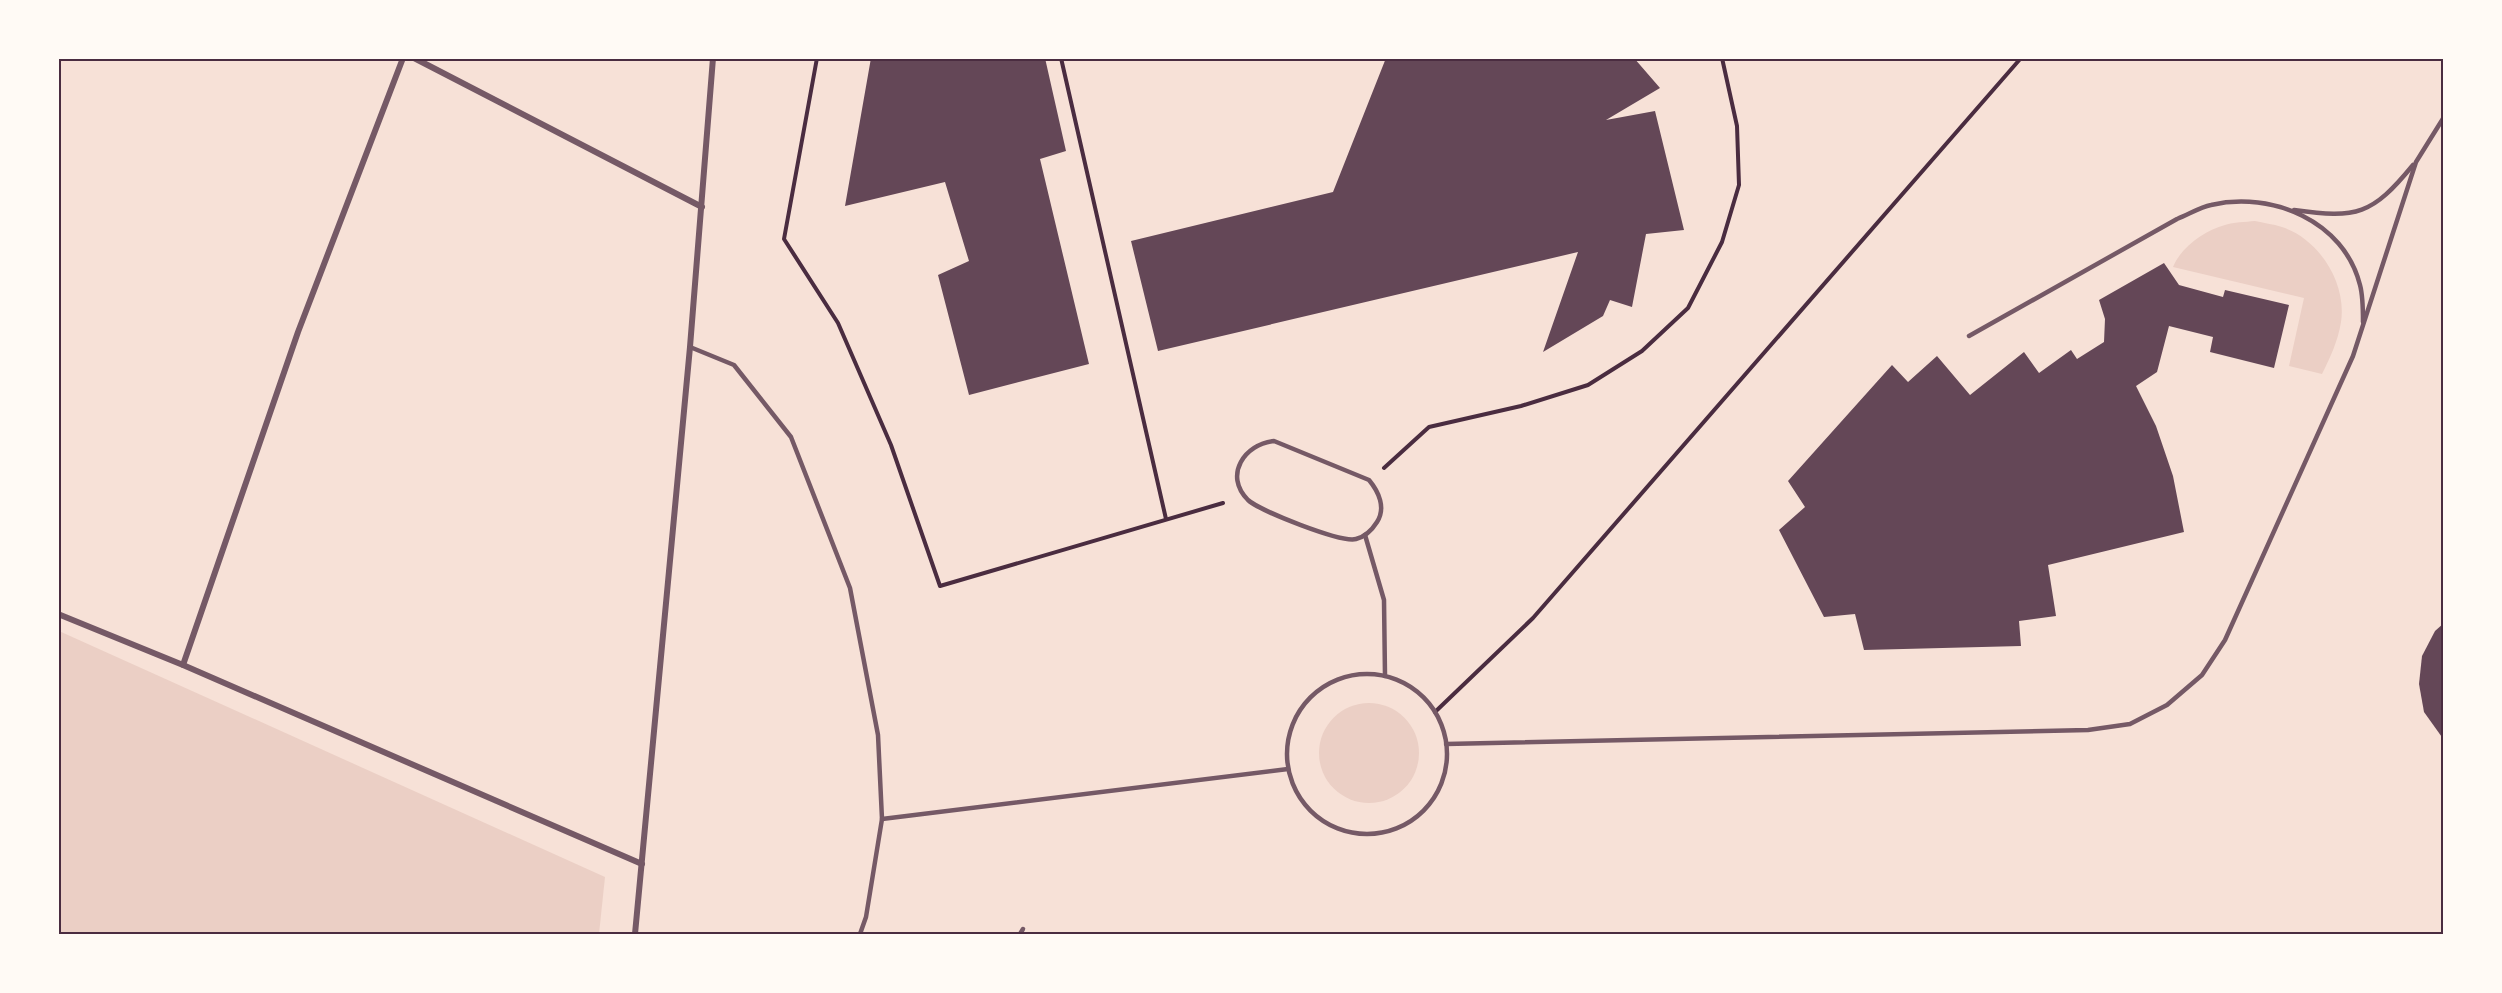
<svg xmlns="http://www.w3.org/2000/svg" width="2502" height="993" viewBox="0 0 2502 993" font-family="'Fira Sans Condensed',sans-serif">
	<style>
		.green { fill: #ebcfc5 }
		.building { fill: #644757 }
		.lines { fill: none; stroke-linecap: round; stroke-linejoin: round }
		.path { stroke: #4a2c40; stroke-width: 4 }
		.service { stroke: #755966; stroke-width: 4.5 }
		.minor { stroke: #755966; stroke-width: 6 }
		.neatline { fill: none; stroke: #4a2c40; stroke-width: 2 }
	</style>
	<rect width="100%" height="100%" fill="#f7e1d7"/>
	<g class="green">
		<path d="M2255 221C2263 223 2273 224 2282 227 2319 239 2347 283 2341 322 2338 341 2330 358 2322 374L2289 366 2304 298 2173 267C2181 247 2205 230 2225 225 2234 222 2245 222 2255 221Z"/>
		<polygon points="59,631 605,877 599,934 59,934"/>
		<circle cx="1369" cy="753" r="50"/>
	</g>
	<g class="building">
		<polygon points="871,58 1045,58 1066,151 1040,159 1089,364 969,395 938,275 969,261 945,182 845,206"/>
		<polygon points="1386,58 1634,58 1660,88 1606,120 1655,111 1684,230 1646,234 1632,307 1610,300 1603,316 1543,352 1578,252 1158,351 1131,241 1333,192"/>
		<polygon points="2164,263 2179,285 2223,297 2225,290 2289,305 2274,368 2210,352 2213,337 2169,326 2157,372 2136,386 2156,426 2173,476 2184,532 2048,565 2056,616 2019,621 2021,646 1864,650 1855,614 1824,617 1779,530 1805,507 1788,481 1892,365 1908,382 1937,356 1970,395 2024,352 2039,373 2071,350 2077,359 2104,342 2105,319 2099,300"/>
		<polygon points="2444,623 2444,740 2424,712 2419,684 2422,656 2435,631"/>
	</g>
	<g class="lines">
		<g class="path">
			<polyline points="817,58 784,239 838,323 891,445 940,586 1223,503"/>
			<polyline points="1061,58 1166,519"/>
			<polyline points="1384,468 1429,427 1521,406 1588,385 1642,351 1688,308 1722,242 1739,185 1737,126 1722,58"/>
			<polyline points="1435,712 1533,618 2021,58"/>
		</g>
		<g class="service">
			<path d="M2294 210C2357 219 2372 215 2413 165"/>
			<path d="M1969 336 2177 219C2188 215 2200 207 2211 205 2272 191 2344 221 2360 285 2363 296 2363 311 2363 322"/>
			<polyline points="690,347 734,365 791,437 850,588 878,735 882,819 866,917 860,934"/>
			<path d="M1274 441 1369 480C1379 492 1386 508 1377 522 1372 530 1364 537 1356 539 1341 543 1260 511 1248 500 1223 475 1245 444 1274 441Z"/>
			<polyline points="1365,535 1384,600 1385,676"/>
			<circle cx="1367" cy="754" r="80"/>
			<polyline points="1446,744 2088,730 2130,724 2167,705 2202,675 2225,640 2353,356 2416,162 2444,117"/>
			<polyline points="882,819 1288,769"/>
			<polyline points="1020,934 1023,929"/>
		</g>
		<g class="minor">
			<polyline points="414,58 702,207"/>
			<polyline points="58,61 59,58"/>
			<polyline points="58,614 183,665 642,864"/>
			<polyline points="183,665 298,332 403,58"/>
			<polyline points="635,934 690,347 713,58"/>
		</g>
	</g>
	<rect width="2502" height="993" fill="none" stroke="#fffaf5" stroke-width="120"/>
	<rect x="60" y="60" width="2382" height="873" class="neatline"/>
</svg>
